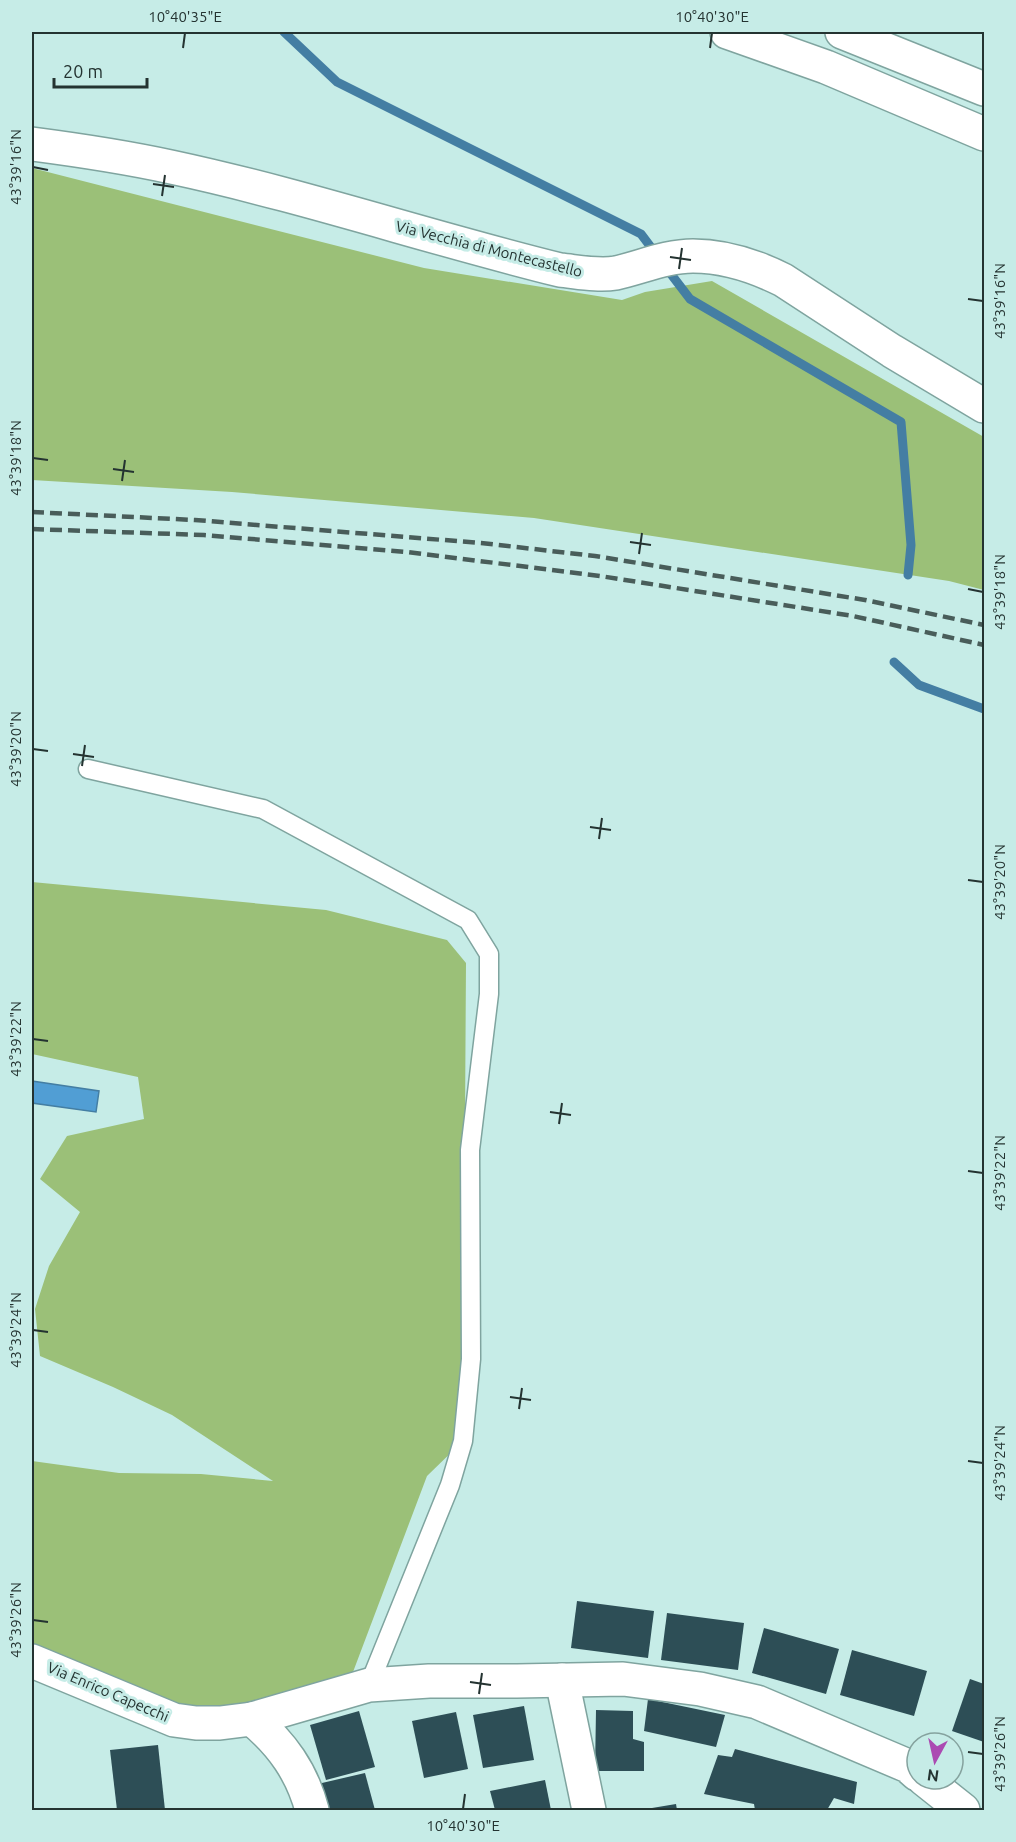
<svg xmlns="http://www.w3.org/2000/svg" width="1016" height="1842" viewBox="0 0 1016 1842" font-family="Ubuntu,sans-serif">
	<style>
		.green { fill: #9bc078 }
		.water { fill: #519ed4; stroke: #447ea3; stroke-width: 1.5 }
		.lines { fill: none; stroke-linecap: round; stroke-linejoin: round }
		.stream { stroke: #447ea3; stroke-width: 9 }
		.building { fill: #2d4e56 }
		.service-casing { stroke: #7fa49f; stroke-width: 21 }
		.minor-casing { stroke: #7fa49f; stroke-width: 36 }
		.trunk-casing { stroke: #7fa49f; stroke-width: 36 }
		.service { stroke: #fff; stroke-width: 18 }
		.minor { stroke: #fff; stroke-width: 33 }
		.trunk { stroke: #fff; stroke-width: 33 }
		.rail { stroke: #495d5a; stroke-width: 4.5; stroke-dasharray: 12 6; stroke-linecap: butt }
		.ticks { fill: none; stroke: #243331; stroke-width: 2 }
		.labels { text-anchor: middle; stroke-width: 6; stroke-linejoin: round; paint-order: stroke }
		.street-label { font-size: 15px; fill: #243331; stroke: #c6ece7 }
		.neatline { fill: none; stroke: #243331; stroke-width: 2 }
		.ticks-label { font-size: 15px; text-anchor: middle; fill: #243331 }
	</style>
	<rect width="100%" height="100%" fill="#c6ece7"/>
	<g class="green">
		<polygon points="32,168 424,268 622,300 645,292 712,281 984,437 984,590 949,581 534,518 232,492 32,480"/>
		<polygon points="32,882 326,910 447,940 466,963 463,1441 427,1476 353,1672 251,1709 175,1711 32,1649 32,1461 119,1473 201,1474 273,1481 172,1415 113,1387 40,1356 35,1309 49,1266 80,1212 40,1179 67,1136 144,1119 138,1077 32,1054"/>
	</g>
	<polygon class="water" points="32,1081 99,1091 96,1112 32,1103"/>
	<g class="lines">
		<g class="stream">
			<polyline points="284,32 337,82 641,234 656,254"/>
			<polyline points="664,265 690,299 901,422 911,545 908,575"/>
			<polyline points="894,662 919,685 984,709"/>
		</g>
	</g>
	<g class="building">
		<polygon points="577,1601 654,1611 648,1658 571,1648"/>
		<polygon points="667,1613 744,1623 738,1670 661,1660"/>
		<polygon points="764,1628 839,1649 826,1694 752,1673"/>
		<polygon points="852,1650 927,1671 914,1716 840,1695"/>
		<polygon points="970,1679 984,1684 984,1742 952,1731"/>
		<polygon points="648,1699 725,1715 716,1747 644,1731"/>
		<polygon points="524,1706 534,1760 483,1768 473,1715"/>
		<polygon points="596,1710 633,1711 633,1739 644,1742 644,1771 595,1771"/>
		<polygon points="359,1711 375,1767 326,1780 310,1725"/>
		<polygon points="456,1712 468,1769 424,1778 412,1721"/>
		<polygon points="158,1745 165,1810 117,1810 110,1750"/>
		<polygon points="735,1749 857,1782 854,1804 834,1798 827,1810 755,1810 754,1804 704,1794 718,1755 732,1757"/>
		<polygon points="365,1773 375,1810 316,1810 309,1786"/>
		<polygon points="545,1780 551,1810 495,1810 490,1791"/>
		<polygon points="676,1804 677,1810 646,1810 646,1809"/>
	</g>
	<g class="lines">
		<defs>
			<polyline id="service" points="88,769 263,809 468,920 489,954 489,994 470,1150 471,1359 463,1441 450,1485 369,1685"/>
			<g id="minor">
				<path d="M32 144C78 150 125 157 171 167 302 195 430 238 560 270 579 272 598 276 616 273 642 267 667 256 693 256 725 256 755 266 783 280L892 351 984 406"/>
				<polyline points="32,1661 174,1720 196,1723 220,1723 252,1719 369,1685 429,1681 517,1681 623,1679 700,1689 757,1702 908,1766 917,1774"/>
				<polyline points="562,1680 589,1810"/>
				<path d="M252 1719C282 1744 302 1772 312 1810"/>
				<polyline points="924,1779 963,1810"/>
			</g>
			<g id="trunk">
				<polyline points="727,32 826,67 984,134"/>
				<polyline points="842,32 984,89"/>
			</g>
		</defs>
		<use href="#service" class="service-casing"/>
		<use href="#minor" class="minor-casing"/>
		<use href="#trunk" class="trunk-casing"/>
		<use href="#service" class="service"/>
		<use href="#minor" class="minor"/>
		<use href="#trunk" class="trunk"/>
		<g class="rail">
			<polyline points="32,512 195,520 481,543 595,556 865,600 984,625"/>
			<polyline points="32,529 204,535 407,552 600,576 853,616 984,645"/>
		</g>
	</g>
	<path class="ticks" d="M183 48 185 33M710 48 712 33M33 167 48 170M153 184 174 187M162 196 165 175M670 257 691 260M679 269 682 248M968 299 983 301M33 458 48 460M113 469 134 472M122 481 125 460M630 542 651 545M639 554 642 533M968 589 983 592M33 749 48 751M73 754 94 757M82 766 85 745M590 827 611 830M599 839 602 818M968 880 983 882M33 1039 48 1041M550 1112 571 1115M559 1124 562 1103M968 1171 983 1173M33 1330 48 1332M510 1397 531 1400M519 1409 522 1388M968 1461 983 1463M33 1620 48 1622M470 1682 491 1685M479 1694 482 1673M968 1752 983 1754M463 1809 465 1794"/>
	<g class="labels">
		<g class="street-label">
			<text transform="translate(489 249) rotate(14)" y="5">Via Vecchia di Montecastello</text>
			<text transform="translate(108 1692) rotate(23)" y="5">Via Enrico Capecchi</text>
		</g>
	</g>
	<rect width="1016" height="1842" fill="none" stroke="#c6ece7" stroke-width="66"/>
	<g transform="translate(935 1761) rotate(188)"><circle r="28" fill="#c6ece7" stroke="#85a29e" stroke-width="1.5"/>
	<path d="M0-4.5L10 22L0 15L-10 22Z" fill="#ab4ab2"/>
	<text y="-9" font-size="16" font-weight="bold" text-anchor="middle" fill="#243331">N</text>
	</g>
	<path d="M54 78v9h93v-9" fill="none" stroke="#243331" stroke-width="3"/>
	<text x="63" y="78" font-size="18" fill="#243331" stroke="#c6ece7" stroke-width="4.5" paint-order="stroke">20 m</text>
	<rect x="33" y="33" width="950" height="1776" class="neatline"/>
	<g class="ticks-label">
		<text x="185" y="22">10°40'35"E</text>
		<text x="712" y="22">10°40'30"E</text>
		<text transform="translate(16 167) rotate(-90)" y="5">43°39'16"N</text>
		<text transform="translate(1000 301) rotate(-90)" y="5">43°39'16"N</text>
		<text transform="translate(16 458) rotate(-90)" y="5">43°39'18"N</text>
		<text transform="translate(1000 592) rotate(-90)" y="5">43°39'18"N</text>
		<text transform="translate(16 749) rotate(-90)" y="5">43°39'20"N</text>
		<text transform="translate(1000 882) rotate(-90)" y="5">43°39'20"N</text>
		<text transform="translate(16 1039) rotate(-90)" y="5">43°39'22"N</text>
		<text transform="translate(1000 1173) rotate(-90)" y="5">43°39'22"N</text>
		<text transform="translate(16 1330) rotate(-90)" y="5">43°39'24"N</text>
		<text transform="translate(1000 1463) rotate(-90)" y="5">43°39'24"N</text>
		<text transform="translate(16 1620) rotate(-90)" y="5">43°39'26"N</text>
		<text transform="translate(1000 1754) rotate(-90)" y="5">43°39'26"N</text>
		<text x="463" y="1831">10°40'30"E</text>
	</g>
</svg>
